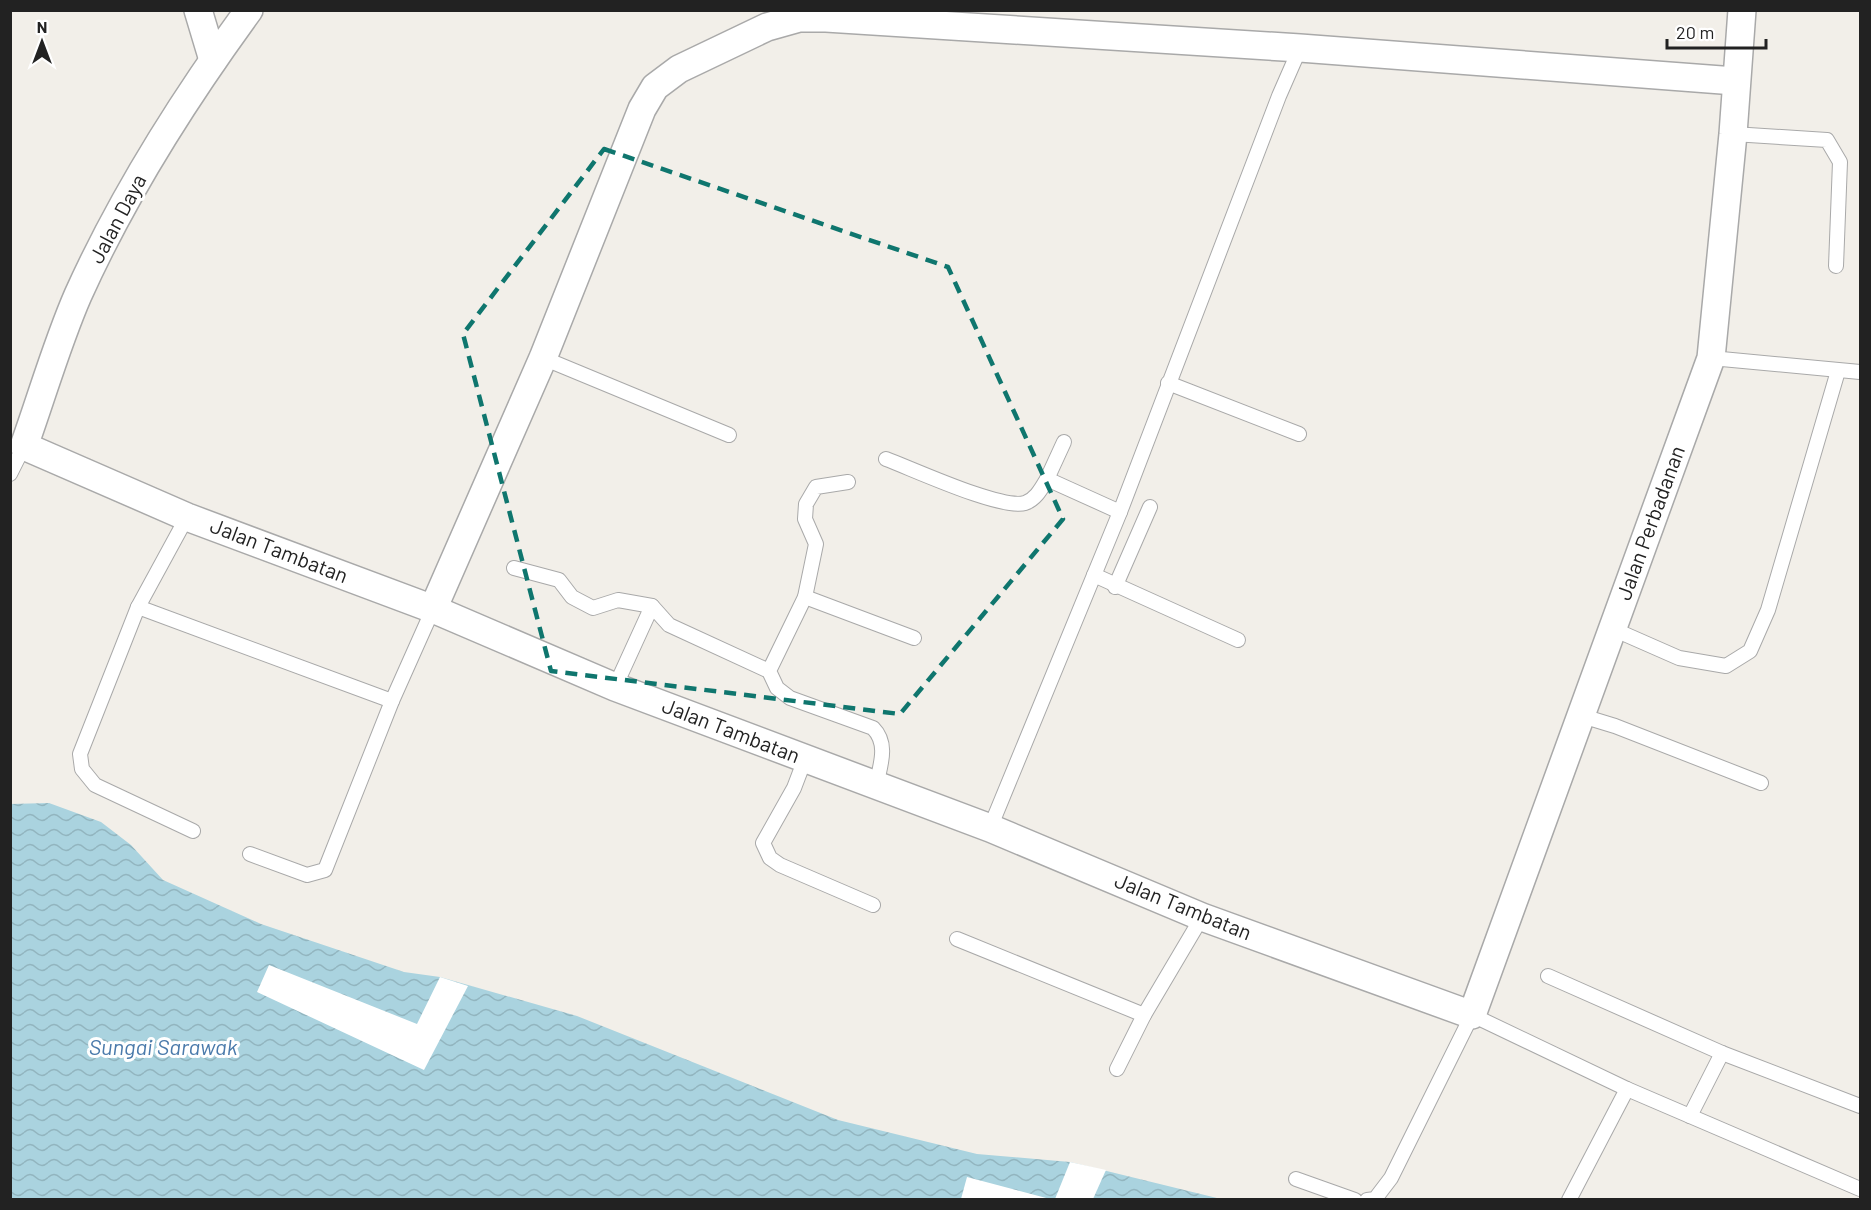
<svg xmlns="http://www.w3.org/2000/svg" width="1871" height="1210" viewBox="0 0 1871 1210" font-family="Barlow,sans-serif">
	<style>
		.water { fill: url(#water-waves) }
		.pier { fill: #fff }
		.lines { fill: none; stroke-linecap: round; stroke-linejoin: round }
		.lane-casing { stroke: #a9a9a9; stroke-width: 16 }
		.street-casing { stroke: #a9a9a9; stroke-width: 30 }
		.lane { stroke: #fff; stroke-width: 14 }
		.street { stroke: #fff; stroke-width: 27 }
		.marked { fill: none; stroke: #0f766e; stroke-width: 4.5; stroke-dasharray: 12 8; stroke-linejoin: round }
		.labels { text-anchor: middle; stroke-width: 6; stroke-linejoin: round; paint-order: stroke }
		.street-label { font-size: 21px; fill: #222; stroke: #fff }
		.water-label { font-size: 22px; font-style: italic; fill: #4a7aab; stroke: #fff }
	</style>
	<defs>
		<pattern id="water-waves" width="16" height="10" patternUnits="userSpaceOnUse" patternTransform="scale(1.5)"><rect width="16" height="10" fill="#aad3df"/><path d="M0 5q4-4 8 0t8 0" fill="none" stroke="#92b5bf"/></pattern>
	</defs>
	<rect width="100%" height="100%" fill="#f2efe9"/>
	<polygon class="water" points="49,803 101,822 131,845 163,880 261,924 404,972 440,977 577,1016 838,1120 977,1154 1070,1162 1221,1199 11,1199 10,804"/>
	<g class="pier">
		<polygon points="269,965 417,1024 440,977 468,986 424,1070 257,992"/>
		<polygon points="1070,1162 1106,1170 1093,1199 1055,1199"/>
		<polygon points="967,1177 1050,1199 961,1199"/>
	</g>
	<g class="lines">
		<defs>
			<g id="lane">
				<polyline points="1733,134 1827,140 1840,162 1836,266"/>
				<polyline points="543,358 729,435"/>
				<polyline points="1711,358 1860,372"/>
				<polyline points="1168,383 1299,434"/>
				<path d="M886 459C913 469 1001 510 1025 503 1036 499 1041 489 1047 479L1120 512"/>
				<polyline points="10,474 24,446"/>
				<polyline points="1047,479 1064,442"/>
				<path d="M848 482 816 487 806 504 805 519 816 544 805 597 769 671 777 688 790 698 873 728C889 744 880 766 876 786"/>
				<polyline points="187,517 138,607 80,754 82,769 95,785 193,831"/>
				<polyline points="514,568 559,580 572,597 593,608 618,600 652,606 669,625 769,671"/>
				<polyline points="1094,575 1238,640"/>
				<polyline points="1115,587 1150,507"/>
				<polyline points="805,597 914,638"/>
				<polyline points="138,607 392,701 325,870 307,875 250,854"/>
				<polyline points="1613,629 1679,658 1726,666 1750,651 1768,610 1838,371"/>
				<polyline points="615,687 652,606"/>
				<polyline points="392,701 433,609"/>
				<polyline points="1579,715 1615,726 1761,783"/>
				<polyline points="805,759 794,788 763,843 770,858 780,865 873,905"/>
				<polyline points="990,828 1120,512 1279,96 1300,48"/>
				<polyline points="957,939 1144,1015"/>
				<polyline points="1548,976 1722,1053 1860,1106"/>
				<polyline points="1117,1069 1144,1015 1202,917"/>
				<polyline points="1690,1116 1722,1053"/>
				<polyline points="1296,1179 1355,1200"/>
				<polyline points="1367,1200 1375,1199 1391,1178 1472,1015 1627,1089 1860,1189"/>
				<polyline points="1569,1200 1627,1089"/>
			</g>
			<g id="street">
				<polyline points="198,10 213,60"/>
				<path d="M249 10C184 99 123 195 78 295 57 343 42 396 24 446L187 517 433 609 615 687 990 828 1202 917 1472 1015 1711 358 1733 134 1742 10"/>
				<polyline points="433,609 543,358 642,109 655,87 679,69 767,27 799,18 826,18 1300,48 1735,81"/>
			</g>
		</defs>
		<use href="#lane" class="lane-casing"/>
		<use href="#street" class="street-casing"/>
		<use href="#lane" class="lane"/>
		<use href="#street" class="street"/>
	</g>
	<path class="marked" d="M604 149 948 267 1063 519 900 714 551 671 463 334Z"/>
	<g class="labels">
		<g class="street-label">
			<text transform="translate(118 219) rotate(-62)" y="7">Jalan Daya</text>
			<text transform="translate(1651 523) rotate(-70)" y="7">Jalan Perbadanan</text>
			<text transform="translate(279 551) rotate(21)" y="7">Jalan Tambatan</text>
			<text transform="translate(731 731) rotate(21)" y="7">Jalan Tambatan</text>
			<text transform="translate(1183 907) rotate(22)" y="7">Jalan Tambatan</text>
		</g>
		<g class="water-label">
			<text x="163" y="1055">Sungai Sarawak</text>
		</g>
	</g>
	<rect width="1871" height="1210" fill="none" stroke="#222222" stroke-width="24"/>
	<g transform="translate(42 42)" stroke="#ffffff" stroke-width="4.5" paint-order="stroke">
	<path d="M0-4.5L10 22L0 15L-10 22Z" fill="#222222"/>
	<text y="-9" font-size="16" font-weight="bold" text-anchor="middle" fill="#222222">N</text>
	</g>
	<path d="M1667 39v9h99v-9" fill="none" stroke="#222222" stroke-width="3"/>
	<text x="1676" y="39" font-size="18" fill="#222222" stroke="#ffffff" stroke-width="4.5" paint-order="stroke">20 m</text>
</svg>
